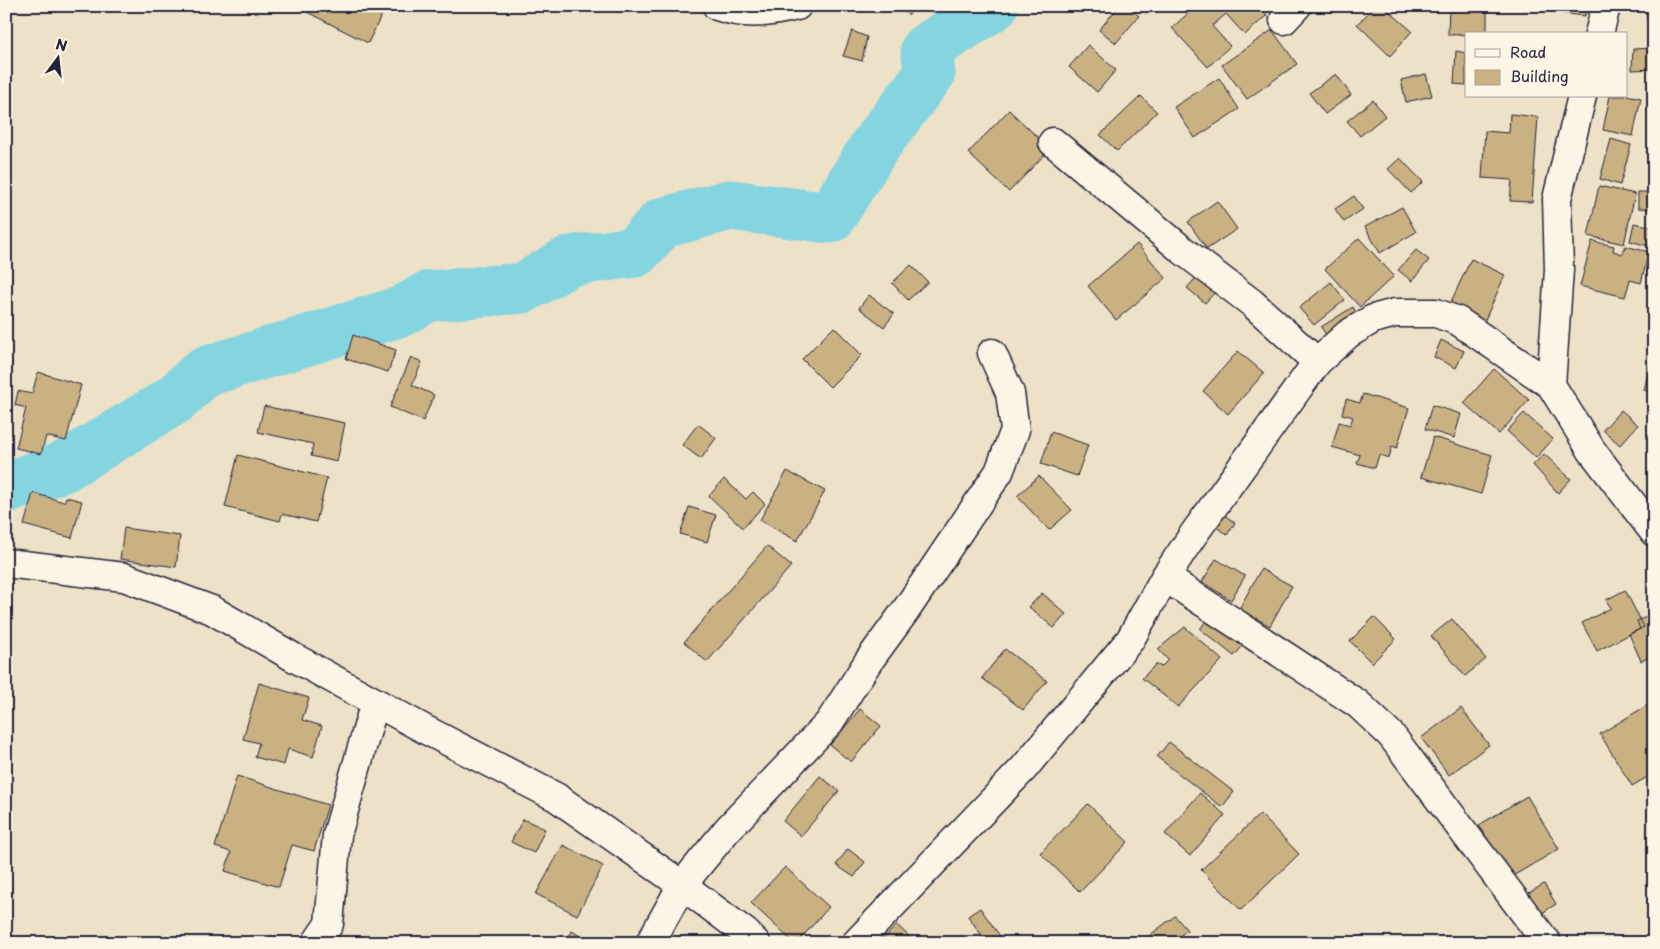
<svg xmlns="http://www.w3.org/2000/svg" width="1660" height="949" viewBox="0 0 1660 949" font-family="'Playpen Sans',sans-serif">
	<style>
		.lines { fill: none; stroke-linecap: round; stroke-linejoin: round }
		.river { stroke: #85d5e1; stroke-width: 51 }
		.building { fill: #cab181; stroke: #22223b }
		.minor-casing { stroke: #22223b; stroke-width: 31 }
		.minor { stroke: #fcf5e5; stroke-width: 28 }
	</style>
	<rect width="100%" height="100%" fill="#ede1c7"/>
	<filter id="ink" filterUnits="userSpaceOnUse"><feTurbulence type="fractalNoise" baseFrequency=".02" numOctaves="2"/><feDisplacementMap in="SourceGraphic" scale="10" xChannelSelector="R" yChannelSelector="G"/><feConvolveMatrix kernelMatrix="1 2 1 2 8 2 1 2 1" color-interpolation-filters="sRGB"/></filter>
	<g filter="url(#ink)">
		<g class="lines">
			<!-- river -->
			<path class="river" d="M6,488L65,466L174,400L204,372L402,311L429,296L523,288L569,261L635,252L662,223L730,205L830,218L875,146L930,73L926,49L993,6"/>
		</g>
		<!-- building -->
		<path class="building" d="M295,6H386L368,43Z
			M895,6H915L909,15Z
			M1119,6H1127L1139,16L1116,43L1099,30Z
			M1196,6H1259L1267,15L1245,35L1226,14L1212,26L1230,46L1208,67L1172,28Z
			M1376,6H1383L1412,31L1390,56L1357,24Z
			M1449,6H1487V34L1448,35Z
			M1499,6H1586L1585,16Z
			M1645,6H1654V41H1650Z
			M1272,30L1297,64L1247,99L1222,65Z
			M852,31L867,37L862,61L843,56Z
			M1088,45L1116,70L1097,92L1069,67Z
			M1654,48V69L1632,70L1633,49Z
			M1456,51L1466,53V85L1454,84Z
			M1336,74L1351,95L1325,114L1309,93Z
			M1426,74L1432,96L1406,102L1401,80Z
			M1219,78L1239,109L1195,138L1174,107Z
			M1626,95L1641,98L1633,136L1603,130L1610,96H1626Z
			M1141,96L1157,112L1117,151L1100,135Z
			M1373,100L1385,116L1360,136L1347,121Z
			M1009,110L1050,149L1009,192L968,153Z
			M1510,114L1538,117L1532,202L1510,201L1512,180L1482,178L1485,131L1509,133Z
			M1611,139L1631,145L1620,185L1600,179Z
			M1400,158L1423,182L1411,193L1388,169Z
			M1599,186L1635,194L1624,244L1588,236Z
			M1638,192H1653V209L1638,208Z
			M1354,196L1363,209L1344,222L1335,209Z
			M1217,201L1237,229L1207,249L1188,222Z
			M1402,207L1416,232L1380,253L1365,227Z
			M1634,223L1654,227L1652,247L1630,241Z
			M1359,238L1394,276L1360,307L1325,269Z
			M1592,241L1614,246L1613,251L1623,254L1625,246L1649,252L1641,283L1630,280L1625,297L1580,286Z
			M1137,244L1166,278L1116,320L1088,286Z
			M1416,250L1429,260L1412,281L1398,270Z
			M1471,259L1505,275L1484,322L1449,306Z
			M911,265L928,282L908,300L892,283Z
			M1201,272L1219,288L1205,303L1187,288Z
			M1331,282L1345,300L1314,325L1299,308Z
			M869,295L894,314L884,327L859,308Z
			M1353,307L1362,323L1331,343L1321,327Z
			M834,327L862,355L830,387L802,359Z
			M353,335L396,350L388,372L346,359Z
			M1441,340L1464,351L1456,368L1434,357Z
			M1238,351L1264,373L1228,414L1203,391Z
			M411,357L422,362L412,385L434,395L423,421L390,407Z
			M1651,360H1654V392L1644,390Z
			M1494,369L1529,400L1499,434L1464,403Z
			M38,372L81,385L66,441L46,436L41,454L16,448L26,408L15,405L18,391L32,394Z
			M1363,394L1409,408L1397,448L1392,446L1389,458L1379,455L1375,468L1357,463L1360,455L1332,447L1339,422L1350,425L1353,417L1342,414L1346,399L1360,403Z
			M1432,405L1461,414L1454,438L1425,429Z
			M264,406L345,423L337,462L311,456L313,444L258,432Z
			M1621,410L1638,425L1620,445L1603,430Z
			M1524,413L1553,439L1536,458L1507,431Z
			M698,424L716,438L701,459L682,445Z
			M1051,432L1088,445L1077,476L1041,464Z
			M1433,437L1492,455L1481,494L1421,477Z
			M1544,454L1571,479L1558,493L1533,465Z
			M238,455L327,478L316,522L282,514L280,521L225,507Z
			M787,471L825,491L797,541L760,520Z
			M1039,476L1072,510L1049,530L1017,496Z
			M724,479L746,499L753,492L765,504L743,528L709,496Z
			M33,493L64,502L66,497L82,501L72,538L24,525Z
			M689,507L716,515L707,542L680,534Z
			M1223,514L1235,523L1227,535L1215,526Z
			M124,528L180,536L176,567L120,559Z
			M767,546L791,566L707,662L684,642Z
			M1216,559L1245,576L1231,600L1202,582Z
			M1261,569L1292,586L1270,626L1239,609Z
			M1625,590L1644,627L1597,651L1582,623L1611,608L1606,600Z
			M1042,593L1066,614L1054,628L1029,607Z
			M1212,613L1247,641L1234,656L1200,629Z
			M1654,614V655L1641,661L1629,634L1640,629L1637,621Z
			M1374,617L1396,639L1372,663L1350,641Z
			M1452,619L1486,659L1465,676L1431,636Z
			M1185,627L1222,660L1178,707L1142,678L1156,664L1161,667L1168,660L1158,649Z
			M1005,649L1047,681L1023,710L982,678Z
			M259,683L309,698L302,720L322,726L313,757L288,749L284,765L255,757L259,743L243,739Z
			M1654,701V773L1632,786L1600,734Z
			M1461,708L1489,745L1449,775L1421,738Z
			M860,709L881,726L851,762L830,745Z
			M1169,742L1234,792L1222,807L1157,757Z
			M237,776L328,805L314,851L292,845L279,887L225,871L231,852L215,847Z
			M820,776L839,791L801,836L783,821Z
			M1200,793L1225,815L1190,856L1165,834Z
			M1527,796L1559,849L1511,877L1479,825Z
			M1088,804L1128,842L1080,892L1040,853Z
			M1260,814L1299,854L1241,910L1201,870Z
			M523,819L545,829L534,853L511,842Z
			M563,845L603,866L577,915L536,894Z
			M848,849L865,862L854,877L836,865Z
			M785,867L829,907L797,943H794L751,903Z
			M1544,884L1556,904L1539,915L1527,894Z
			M980,908L1005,943H987L968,916Z
			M1175,916L1187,930L1171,943H1156L1150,935Z
			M897,925L916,943H879Z
			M572,931L591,943H565Z"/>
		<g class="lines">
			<defs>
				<path id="minor" d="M717,6C746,16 769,13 797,6
					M1284,20L1297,6
					M1599,34L1606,6
					M1582,96L1557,199L1559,270L1551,385L1592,451L1654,532
					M1053,142L1181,249L1252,303L1317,362
					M6,563L124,577L212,610L293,657L426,730L556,797L682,885L746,933L756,943
					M1165,577L1193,535L1317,362L1348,334L1373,319L1395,313H1436L1458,321L1551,385
					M316,943L329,924L337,835L375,702
					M650,943L682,885L727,830L829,723L868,662L906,610L999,472L1015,430L1010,393L992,353
					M856,943L1024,768L1130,640L1165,577L1358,704L1391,735L1547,943"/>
			</defs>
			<!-- minor casing -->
			<use href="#minor" class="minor-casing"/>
			<!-- minor -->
			<use href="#minor" class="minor"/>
		</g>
	</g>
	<!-- margin -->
	<rect width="1660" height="949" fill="none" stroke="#fcf5e5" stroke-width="25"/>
	<rect x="12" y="12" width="1635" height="924" fill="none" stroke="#22223b" stroke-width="2" filter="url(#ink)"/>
	<!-- legend -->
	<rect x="1465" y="32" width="162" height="65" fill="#fcf5e5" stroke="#a5a1a1"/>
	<rect x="1475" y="49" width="25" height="8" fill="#fcf5e5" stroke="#a5a1a1"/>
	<text x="1510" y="58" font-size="15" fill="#22223b">Road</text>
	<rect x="1475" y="70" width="25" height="15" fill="#cab181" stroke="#a5a1a1"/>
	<text x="1510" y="82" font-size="15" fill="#22223b">Building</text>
	<!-- north arrow -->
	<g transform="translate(58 58) rotate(15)" stroke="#fcf5e5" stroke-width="4" paint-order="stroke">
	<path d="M0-4L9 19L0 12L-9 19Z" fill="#22223b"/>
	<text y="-8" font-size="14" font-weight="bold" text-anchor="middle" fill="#22223b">N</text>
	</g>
</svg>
